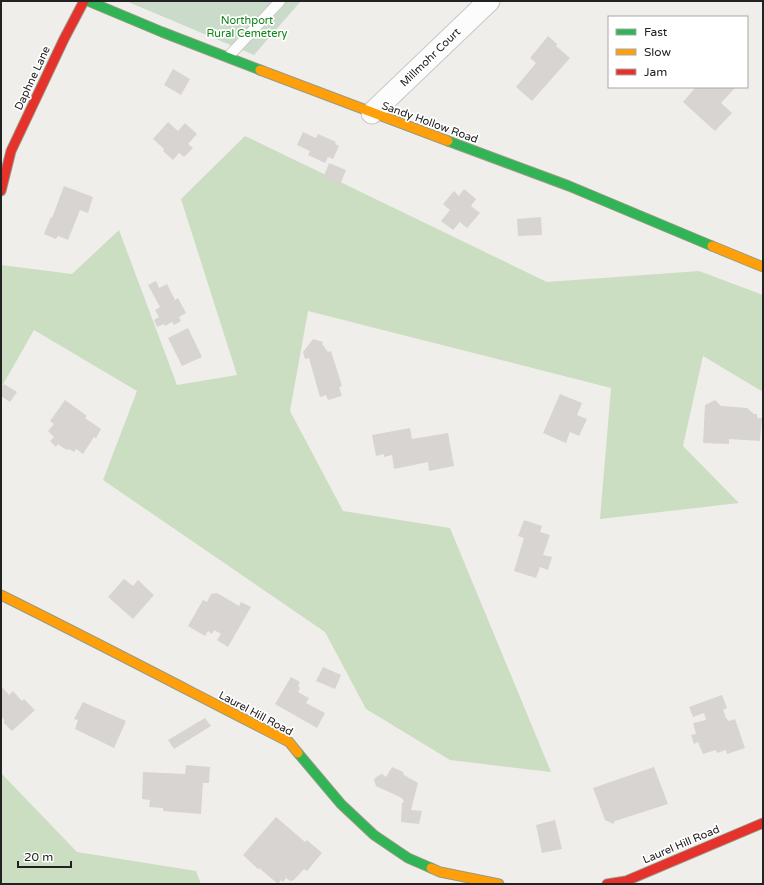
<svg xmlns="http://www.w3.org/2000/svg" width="764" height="885" viewBox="0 0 764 885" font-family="'Varela Round',sans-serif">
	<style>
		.forest { fill: #cbdec1 }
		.cemetery { fill: #cadbca }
		.building { fill: #d7d4d2 }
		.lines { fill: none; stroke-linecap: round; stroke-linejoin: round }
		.lane-casing { stroke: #c9c8c7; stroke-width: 12 }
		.street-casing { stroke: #c9c8c7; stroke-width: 23 }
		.fast-casing { stroke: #999a82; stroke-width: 11 }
		.slow-casing { stroke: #999a82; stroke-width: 11 }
		.jam-casing { stroke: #999a82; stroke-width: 11 }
		.lane { stroke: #fdfcfc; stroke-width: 10 }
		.street { stroke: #fdfcfc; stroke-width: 21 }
		.fast { stroke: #30b455; stroke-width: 9 }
		.slow { stroke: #ff9f0a; stroke-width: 9 }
		.jam { stroke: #e5322d; stroke-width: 9 }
		.labels { text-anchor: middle; stroke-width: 3.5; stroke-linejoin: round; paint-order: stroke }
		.park-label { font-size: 11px; fill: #0c8416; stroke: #fff }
		.street-label { font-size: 11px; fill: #222; stroke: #fff }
	</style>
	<rect width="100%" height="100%" fill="#f0eeeb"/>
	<!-- forest -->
	<path class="forest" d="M245,136L547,282L699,271L763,295V392L703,356L683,446L739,503L600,519L611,388L308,311L290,411L343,511L450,528L551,772L450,760L366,709L325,632L103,480L137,391L34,330L1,388V265L72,274L119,230L177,385L237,375L181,199Z
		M1,773L77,852L196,871L201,884H1Z"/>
	<!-- cemetery -->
	<path class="cemetery" d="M126,1H301L254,55Z"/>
	<!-- building -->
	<path class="building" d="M548,36L557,44L556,46L570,58L532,101L516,87L536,63L530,58Z
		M173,69L190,79L181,95L164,85Z
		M696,87L735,88L721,103L732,113L715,131L683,102Z
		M168,122L178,131L185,123L197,134L188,144L193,148L184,157L179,153L173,160L163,151L164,149L153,139Z
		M303,132L316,138L318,134L336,142L335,144L339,146L333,159L328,157L325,163L308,155L310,151L297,145Z
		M329,163L346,170L340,185L323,178Z
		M64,186L93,197L88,213L80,210L68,240L58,236L56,239L44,234L51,217L52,218Z
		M464,189L476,199L471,206L480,213L467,228L460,222L453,230L441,221L450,210L443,204L454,191L459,196Z
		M541,217L542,235L518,236L517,219Z
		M156,281L159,288L167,284L175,300L178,298L186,313L179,317L181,321L174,325L172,322L165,326L164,324L157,327L154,320L159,317L155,310L160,307L148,285Z
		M188,328L202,357L182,366L168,338Z
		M313,339L323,342L322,344L328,352L331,351L342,386L339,387L342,396L328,400L326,395L320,397L309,358L305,359L303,352Z
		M4,384L17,392L10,402L1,396V388Z
		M560,394L582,403L577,415L587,419L579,436L570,432L566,443L543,433Z
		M65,400L87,416L85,418L101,429L96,438L94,437L83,454L76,449L74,452L69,449L67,450L62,447L58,444L56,447L50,441L54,437L48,431L54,424L50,421Z
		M715,400L721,406L747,408L754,414H757V418H762L760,441L729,439V444L703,443L705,405Z
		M410,428L412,439L448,433L454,466L429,471L428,462L394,469L392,455L384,457V454L376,456L372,435Z
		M524,520L542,526L540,532L550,535L543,555L552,557L548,570L540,567L536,578L514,571L524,538L518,536Z
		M124,579L133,586L138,580L154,595L133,619L108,597Z
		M217,593L239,606L241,602L251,607L228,647L217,640L221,634L214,630L212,634L208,631L205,636L188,626L203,600L207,602L211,594Z
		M323,667L341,675L335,689L316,681Z
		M291,677L300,682L298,686L300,688L298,692L309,698L306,703L325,713L317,728L275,704Z
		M1,686L9,695L13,691L22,701L24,699L35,710L12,731L3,722L5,721L1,716Z
		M722,695L727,708L723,710L726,718L729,721L735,719L745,748L727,754L726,750L717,753L716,750L703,754L698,742L694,744L691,735L696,734L693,723L706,720L704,713L693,717L689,707Z
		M83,702L126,721L114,748L75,729L78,720L74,719Z
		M205,718L211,726L174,749L168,740Z
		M186,765L210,767L209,783H203L201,814L163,811V808L149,807L150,800L142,799L143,772L185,774Z
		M392,767L403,772L404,775L418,783L411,810L422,811L419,824L401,822L402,803L404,802L402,798L376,786L375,783L374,779L378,776L382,774L386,777Z
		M654,767L668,804L615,821L613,824L605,820L593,788Z
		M276,817L305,842L307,840L322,853L307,871L304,869L294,880L290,881L286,878L283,882L281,880L278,884L259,868L258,869L243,855Z
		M555,820L562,849L542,853L536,825Z"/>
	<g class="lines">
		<defs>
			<path id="lane" d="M228,57L280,1"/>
			<path id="street" d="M372,113L489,1"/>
			<path id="fast" d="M88,1L162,32L260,70
				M448,141L569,186L712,246
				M298,753L341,804L374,835L408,858L431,868"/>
			<path id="slow" d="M260,70L448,141
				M712,246L763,267
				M1,595C98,643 193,693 289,742L298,753
				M431,868L440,872L499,884"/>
			<path id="jam" d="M1,191L11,151L64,39L84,1
				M607,884L626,881L763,823"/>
		</defs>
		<!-- lane casing -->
		<use href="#lane" class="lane-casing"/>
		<!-- street casing -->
		<use href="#street" class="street-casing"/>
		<!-- fast casing -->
		<use href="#fast" class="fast-casing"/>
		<!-- slow casing -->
		<use href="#slow" class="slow-casing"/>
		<!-- jam casing -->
		<use href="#jam" class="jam-casing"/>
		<!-- lane -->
		<use href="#lane" class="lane"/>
		<!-- street -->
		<use href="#street" class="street"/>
		<!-- fast -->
		<use href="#fast" class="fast"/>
		<!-- slow -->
		<use href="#slow" class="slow"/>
		<!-- jam -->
		<use href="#jam" class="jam"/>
	</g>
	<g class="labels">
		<!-- park labels -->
		<g class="park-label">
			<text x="247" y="24">Northport<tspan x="247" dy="13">Rural Cemetery</tspan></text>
		</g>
		<!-- street labels -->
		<g class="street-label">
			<text transform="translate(430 57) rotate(-44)" y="4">Millmohr Court</text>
			<text transform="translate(32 78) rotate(-65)" y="4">Daphne Lane</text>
			<text transform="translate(430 122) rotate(20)" y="4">Sandy Hollow Road</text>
			<text transform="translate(256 713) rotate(28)" y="4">Laurel Hill Road</text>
			<text transform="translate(681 844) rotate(-23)" y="4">Laurel Hill Road</text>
		</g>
	</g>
	<!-- border -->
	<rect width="764" height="885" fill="none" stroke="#222222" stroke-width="4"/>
	<!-- legend -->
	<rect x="608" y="16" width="140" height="72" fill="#ffffff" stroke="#a7a7a7"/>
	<rect x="616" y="29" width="20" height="6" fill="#30b455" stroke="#a7a7a7"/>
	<text x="644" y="36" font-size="12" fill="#222222">Fast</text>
	<rect x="616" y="49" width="20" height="6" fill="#ff9f0a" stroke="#a7a7a7"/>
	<text x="644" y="56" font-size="12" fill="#222222">Slow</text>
	<rect x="616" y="69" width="20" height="6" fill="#e5322d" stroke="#a7a7a7"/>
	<text x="644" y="76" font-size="12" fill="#222222">Jam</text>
	<!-- scale -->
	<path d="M18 861v6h53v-6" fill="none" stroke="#222222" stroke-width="2"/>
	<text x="24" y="861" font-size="12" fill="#222222" stroke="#ffffff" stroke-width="3" paint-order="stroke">20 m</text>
</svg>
